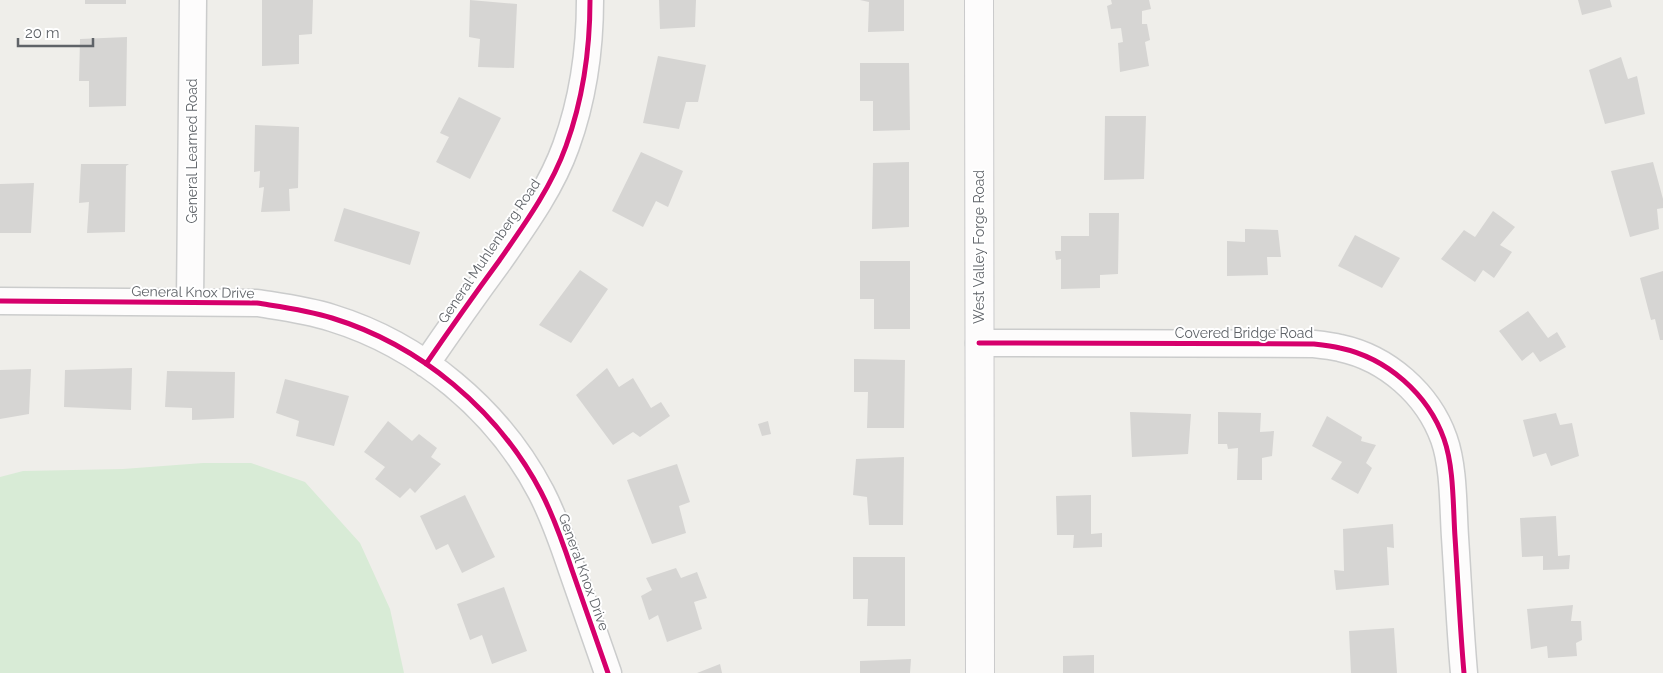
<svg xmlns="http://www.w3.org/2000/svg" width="1663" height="673" viewBox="0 0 1663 673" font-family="Raleway,sans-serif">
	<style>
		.green { fill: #d8ebd6 }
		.building { fill: #d6d5d3 }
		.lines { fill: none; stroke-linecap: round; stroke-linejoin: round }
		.street-casing { stroke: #cbcccc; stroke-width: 29 }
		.secondary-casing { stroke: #cacacb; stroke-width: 30 }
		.street { stroke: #fdfcfc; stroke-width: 26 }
		.secondary { stroke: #fdfcfc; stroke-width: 28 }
		.cycleway-casing { stroke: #fff; stroke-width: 8 }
		.cycleway { stroke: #d6006c; stroke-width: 5 }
		.labels { text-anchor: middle; stroke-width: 4; stroke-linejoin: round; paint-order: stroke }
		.street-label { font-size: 14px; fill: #5f6368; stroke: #fff }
	</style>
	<rect width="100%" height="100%" fill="#efeeea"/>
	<!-- green -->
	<path class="green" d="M203,463H251L305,482L360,543L390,609L404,673H0V477L23,471L123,469Z"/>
	<!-- building -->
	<path class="building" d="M85,0H126V4H85Z
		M262,0H313L312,34L299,35V64L262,66Z
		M470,0L517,4L514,68L478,67L480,39L469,37Z
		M659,0H696L695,27L660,29Z
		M860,0H904V31L868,32L869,2Z
		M1111,0H1149L1151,9L1142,11V24H1147L1150,40L1145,42L1149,66L1120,72L1118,43L1123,42L1121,28L1111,29L1107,6L1112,4Z
		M1578,0H1610L1612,7L1582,15Z
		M127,37L126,106L89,107V81H79L80,39Z
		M658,56L706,65L698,102H686L679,129L643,123Z
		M1621,57L1628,79L1637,76L1645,114L1605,124L1589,70Z
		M860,63H909L910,130L873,131V101H860Z
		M459,97L501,118L470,179L436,162L449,137L440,133Z
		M1105,116H1146L1144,179L1104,180Z
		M255,125L299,127L298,188L289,189L290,211L261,212L264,187L259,188L260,171L254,172Z
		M641,152L683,171L668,207L656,201L643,227L612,211Z
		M909,162V227L872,229L873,163Z
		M1653,162L1663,199V208L1657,209L1659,229L1630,237L1611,171Z
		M81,164H129L126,166L125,232L87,233L89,202L79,203Z
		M34,183L31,233H0V184Z
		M344,208L420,232L410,265L334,241Z
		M1493,211L1515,227L1500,245L1512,252L1494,278L1483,270L1475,282L1441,259L1464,230L1475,237Z
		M1089,213H1119L1118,274L1100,275V288L1061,289V259L1056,260L1055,251H1061V236H1089Z
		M1245,229L1278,230L1281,257H1267L1268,275L1227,276V241L1245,242Z
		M1355,235L1400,258L1382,288L1338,266Z
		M860,261H910V329H874V299H860Z
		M580,270L608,289L571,343L539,325Z
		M1663,271V340H1660L1655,319L1651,320L1640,278Z
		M1528,311L1548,338L1557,332L1566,347L1540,362L1533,352L1522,361L1499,331Z
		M854,359L905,360L904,428H867L868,392H854Z
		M132,368L131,410L64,407L65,370Z
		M607,368L619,387L633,378L651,408L661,402L670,416L640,437L633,432L613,445L576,395Z
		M31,369L29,414L0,419V370Z
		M167,371L235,372L234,418L192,420V408L165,407Z
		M285,379L349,396L334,446L296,436L299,421L276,413Z
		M1130,412L1191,414L1188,454L1132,457Z
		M1218,412L1261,413L1260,432L1274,431L1272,456L1262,458V480H1237L1238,448L1228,449L1227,444H1218Z
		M1556,413L1560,425L1572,423L1579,456L1551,466L1546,453L1533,457L1523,420Z
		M1327,416L1362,437L1361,441L1376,445L1366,463L1372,468L1358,494L1331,479L1342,462L1312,446Z
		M388,421L412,441L419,434L437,448L431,457L441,464L415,493L410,488L400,498L375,479L385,467L364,452Z
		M768,421L771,434L762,436L758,424Z
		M904,457L903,525H869L867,497L853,495L856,459Z
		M677,464L690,502L679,506L686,533L652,544L627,480Z
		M465,495L495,557L462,573L448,544L436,550L420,516Z
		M1091,495V534L1102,533V547L1073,548L1074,535H1057L1056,496Z
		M1556,516L1558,556L1570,555L1569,569L1543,570V556L1522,557L1520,518Z
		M1393,524L1394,548L1387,547L1389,585L1336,590L1334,570L1344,571L1343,529Z
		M853,557H905V626H867L868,599H853Z
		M676,568L681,578L697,572L707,598L694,602L702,629L667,642L658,615L649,620L641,596L652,590L646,578Z
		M504,587L527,651L492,664L482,635L470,640L457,604Z
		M1573,605L1571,621H1581L1582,640L1576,643L1577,656L1548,658L1547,646L1531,649L1527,609Z
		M1394,628L1397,673H1351L1349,631Z
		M1094,655V673H1063V656Z
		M911,659L910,673H860V661Z
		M720,664L722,673H697Z"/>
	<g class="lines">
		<defs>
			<path id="street" d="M0,301L257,303C282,307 307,310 332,318C420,345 498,410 541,492C554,517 563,543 572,570C584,604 596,639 608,673
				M190,302L193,0
				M979,343L1314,344C1323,345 1332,346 1340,348C1387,358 1428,394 1444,439C1454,467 1453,507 1455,537C1458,582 1460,628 1464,673
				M426,364C450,329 474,295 499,261C524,225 551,188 566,146C583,99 590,50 590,0"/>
			<path id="secondary" d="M979,0L980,673"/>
		</defs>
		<!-- street casing -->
		<use href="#street" class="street-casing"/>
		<!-- secondary casing -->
		<use href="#secondary" class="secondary-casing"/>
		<!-- street -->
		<use href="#street" class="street"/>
		<!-- secondary -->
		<use href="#secondary" class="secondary"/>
		<defs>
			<path id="cycleway" d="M0,301L257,303C282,307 307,310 332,318C420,345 498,410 541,492C554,517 563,543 572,570C584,604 596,639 608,673
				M979,343L1314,344C1323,345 1332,346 1340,348C1387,358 1428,394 1444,439C1454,467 1453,507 1455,537C1458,582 1460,628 1464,673
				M426,364C450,329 474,295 499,261C524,225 551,188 566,146C583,99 590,50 590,0"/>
		</defs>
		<!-- cycleway casing -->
		<use href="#cycleway" class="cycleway-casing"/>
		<!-- cycleway -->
		<use href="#cycleway" class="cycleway"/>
	</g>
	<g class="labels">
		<!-- street labels -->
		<g class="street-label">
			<text transform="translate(192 151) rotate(-90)" y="5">General Learned Road</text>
			<text transform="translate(979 247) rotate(-90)" y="5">West Valley Forge Road</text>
			<text transform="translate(489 251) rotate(-56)" y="5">General Muhlenberg Road</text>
			<text transform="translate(193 292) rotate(1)" y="5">General Knox Drive</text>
			<text x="1244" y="338">Covered Bridge Road</text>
			<text transform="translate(584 572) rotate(70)" y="5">General Knox Drive</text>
		</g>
	</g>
	<!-- scale -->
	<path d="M18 38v8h75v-8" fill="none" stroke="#5f6368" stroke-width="2.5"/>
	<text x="25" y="38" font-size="15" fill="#5f6368" stroke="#ffffff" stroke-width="4" paint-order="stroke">20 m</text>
</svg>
